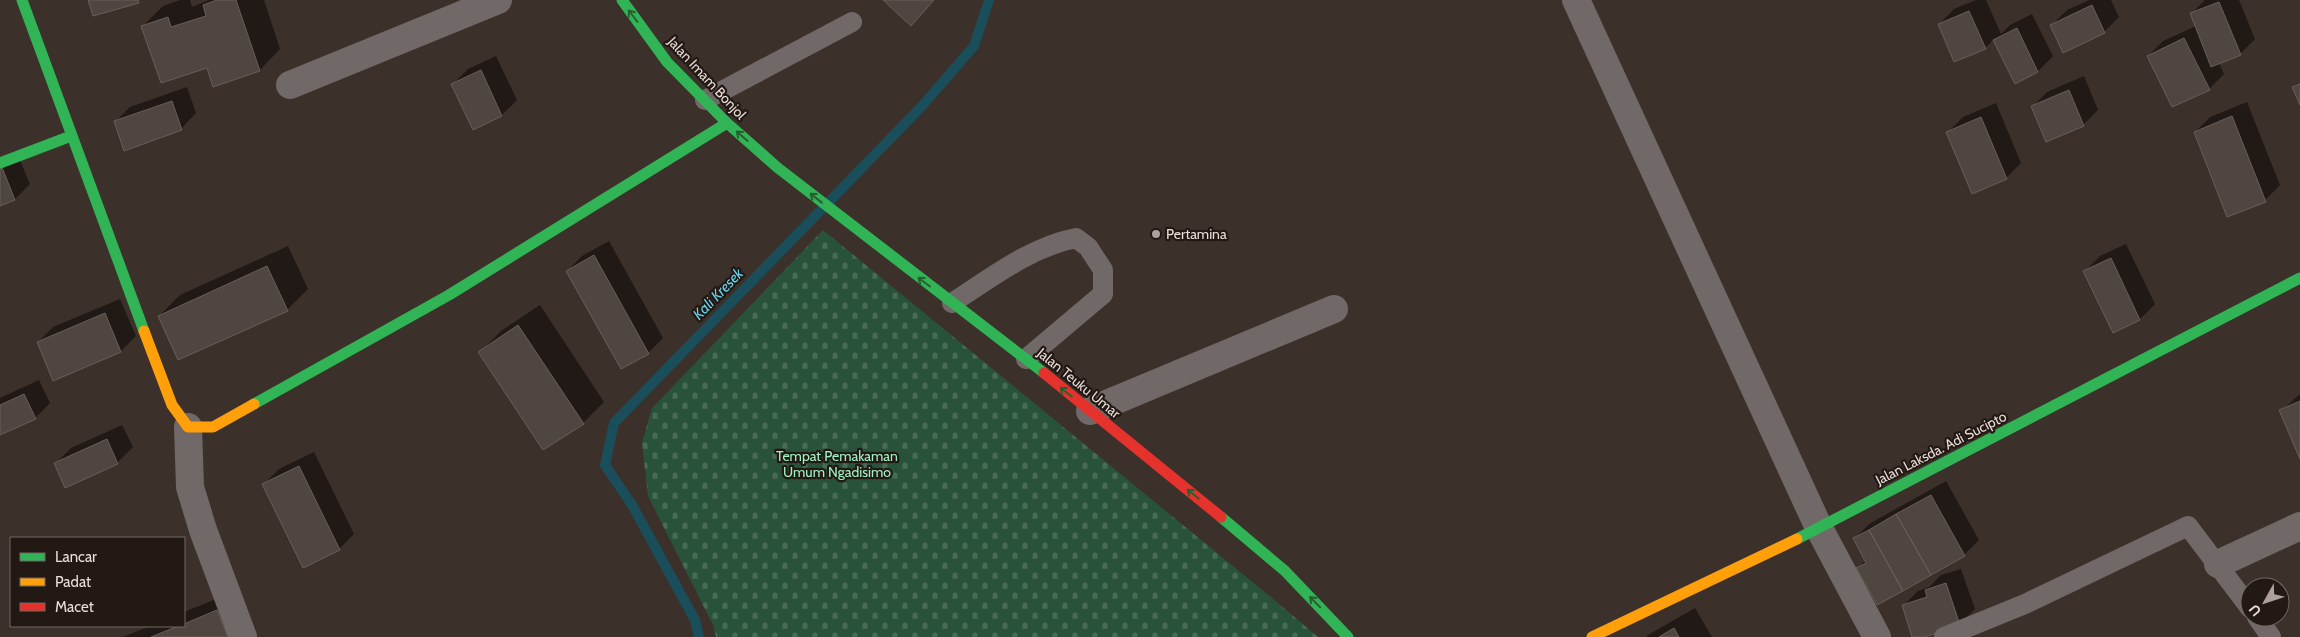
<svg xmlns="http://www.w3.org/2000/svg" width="2300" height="637" viewBox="0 0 2300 637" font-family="Cabin,sans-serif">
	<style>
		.cemetery { fill: url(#cemetery-stones) }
		.shadow { fill: #0007 }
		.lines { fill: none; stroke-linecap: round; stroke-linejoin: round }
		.stream { stroke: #194e5a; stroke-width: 10 }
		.building { fill: #504641; stroke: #695e59 }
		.lane { stroke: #706968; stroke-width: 20 }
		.street { stroke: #706968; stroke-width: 28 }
		.fast { stroke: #30b455; stroke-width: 11 }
		.slow { stroke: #ff9f0a; stroke-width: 11 }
		.jam { stroke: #e5322d; stroke-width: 11 }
		.oneway { stroke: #285f31 }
		.poi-dot { fill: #ada09a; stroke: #221914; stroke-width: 2 }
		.labels { text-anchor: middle; stroke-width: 4.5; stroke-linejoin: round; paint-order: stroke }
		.street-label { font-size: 14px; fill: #eadcd6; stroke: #221914 }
		.poi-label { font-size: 14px; fill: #eadcd6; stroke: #221914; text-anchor: start }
		.park-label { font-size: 14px; fill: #9df3c1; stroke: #221914 }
		.water-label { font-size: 15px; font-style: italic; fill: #66d7f2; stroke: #221914 }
	</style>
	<defs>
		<pattern id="cemetery-stones" width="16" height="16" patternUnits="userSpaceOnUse" patternTransform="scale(1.25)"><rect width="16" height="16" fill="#28533a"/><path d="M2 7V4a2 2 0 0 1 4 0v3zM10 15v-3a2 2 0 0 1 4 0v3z" fill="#476b56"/></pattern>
	</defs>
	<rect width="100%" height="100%" fill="#3c302a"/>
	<!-- cemetery -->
	<path class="cemetery" d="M823,230L1278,603L1318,637H716L713,625L648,496L642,443L652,408Z"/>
	<!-- shadow -->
	<path class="shadow" d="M180,0H190L192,7L209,0H264L280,49L260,70L208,66L142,27L163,6Z
		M1976,0H1986L2001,34L2010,25L2032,14L2053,56L2038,71L2015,82L1994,39L1985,48L1939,24L1954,9Z
		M2089,0H2111L2119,17L2104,32L2052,25L2067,10Z
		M2205,0H2239L2255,39L2240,54L2219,63L2224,74L2209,89L2148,56L2163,41L2196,26L2191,14Z
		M496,56L517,100L502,115L473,128L453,84L468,69Z
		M2084,76L2098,110L2083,125L2032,107L2047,92Z
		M187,87L196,113L181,129L115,122L130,107Z
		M2247,102L2280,185L2265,200L2195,132L2210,117Z
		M1996,103L2021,163L2006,178L1948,132L1963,117Z
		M16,151L30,184L15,199L0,205V158Z
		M609,241L663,338L648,353L622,368L567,271L582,256Z
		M2126,244L2155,304L2140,319L2114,331L2085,271L2100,256Z
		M288,246L308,289L287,310L159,316L180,295Z
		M120,299L136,336L121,351L54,379L38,342L53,327Z
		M540,305L604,402L583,423L480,352L501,331Z
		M39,380L50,403L35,418L0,434V398Z
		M2300,394V456L2281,411Z
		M122,425L133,447L118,462L66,486L56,463L71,448Z
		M314,452L354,534L339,549L264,484L279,469Z
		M1946,481L1979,540L1964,555L1857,568L1866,560L1854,539L1869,524Z
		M1961,569L1975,609L1960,624L1921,637H1913L1903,606L1918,591L1929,587L1941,575Z
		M238,590L255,637H123L150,626H184V612Z
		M1695,608L1712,637H1646L1648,635Z"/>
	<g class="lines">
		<!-- stream -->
		<path class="stream" d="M699,637L695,620L632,505L605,465L614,423L922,106L974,46L989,0"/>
	</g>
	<!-- building -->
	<path class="building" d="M88,0H138L139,3L93,16Z
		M217,0H236L260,71L213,87L207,68L161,83L141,26L168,17L171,27L206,16L203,5Z
		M883,0H934L911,26Z
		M2219,2L2241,55L2211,67L2190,13Z
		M2092,5L2105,33L2063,53L2050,25Z
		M1969,11L1986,49L1954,62L1938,24Z
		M2017,28L2038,72L2015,84L1993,40Z
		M2184,38L2210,90L2172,107L2147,56Z
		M481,70L502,116L473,130L451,84Z
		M2300,84V105L2292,87Z
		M2069,90L2084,126L2046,142L2031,106Z
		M172,101L182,130L124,151L114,121Z
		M2232,116L2266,202L2227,217L2194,132Z
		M1981,117L2007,179L1972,194L1946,132Z
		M1,165L15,200L0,206V166Z
		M594,255L649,354L621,369L566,271Z
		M2111,258L2140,320L2113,333L2083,271Z
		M267,266L288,311L178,360L158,316Z
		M105,313L121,352L53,381L37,342Z
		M518,325L584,424L543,450L478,352Z
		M24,394L36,419L0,435V405Z
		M2300,401V459L2279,410Z
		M107,439L118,464L65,488L54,463Z
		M299,466L340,550L303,568L262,484Z
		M1931,495L1965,556L1931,575L1896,514Z
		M1896,514L1931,575L1903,591L1869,530Z
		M1869,530L1903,591L1877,605L1856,568L1866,563L1853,538Z
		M1946,583L1960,625L1925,637H1912L1902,605L1927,597L1925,590Z
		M217,610L228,637H151L178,626H184V624Z
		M1674,628L1679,637H1659Z"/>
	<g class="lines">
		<!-- lane -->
		<path class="lane" d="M705,100L852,22
			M952,303C991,278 1030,247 1076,238L1088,247L1103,270V294L1026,359
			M2257,617L2271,637
			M1944,637L2025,604L2188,526L2250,608"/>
		<!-- street -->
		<path class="street" d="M1576,0L1819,528L1877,637
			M290,85L498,0
			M1090,411L1334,309
			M188,427L190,487L203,530L243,637
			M2218,564L2300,526"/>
		<!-- fast -->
		<path class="fast" d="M22,0L144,331
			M622,0L667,62L727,123L778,168L1044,373
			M0,163L71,136
			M254,404L449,295L727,123
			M1221,517L1285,571L1348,637
			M1797,539L2300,278"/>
		<!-- slow -->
		<path class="slow" d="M144,331L172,405L188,427H213L254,404
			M1592,637L1797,539"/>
		<!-- jam -->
		<path class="jam" d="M1044,373L1221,517"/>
	</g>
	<!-- one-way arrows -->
	<defs><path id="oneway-shaft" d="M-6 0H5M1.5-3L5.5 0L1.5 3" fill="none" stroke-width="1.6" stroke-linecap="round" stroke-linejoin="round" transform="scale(1.25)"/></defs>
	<g class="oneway">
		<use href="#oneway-shaft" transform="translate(633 16) rotate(-127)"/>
		<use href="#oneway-shaft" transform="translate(742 136) rotate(-139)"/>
		<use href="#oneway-shaft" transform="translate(816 198) rotate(-142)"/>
		<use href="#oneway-shaft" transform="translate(924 282) rotate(-143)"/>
		<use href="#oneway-shaft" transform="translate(1066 392) rotate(-141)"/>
		<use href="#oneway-shaft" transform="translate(1193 494) rotate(-141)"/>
		<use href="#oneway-shaft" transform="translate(1315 602) rotate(-134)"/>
	</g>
	<!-- markers -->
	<circle class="poi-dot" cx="1156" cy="234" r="5"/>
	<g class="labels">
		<!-- street labels -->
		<g class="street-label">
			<text transform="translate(707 78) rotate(47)" y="5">Jalan Imam Bonjol</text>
			<text transform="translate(1079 383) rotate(39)" y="5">Jalan Teuku Umar</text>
			<text transform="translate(1941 448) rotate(-27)" y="5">Jalan Laksda. Adi Sucipto</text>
		</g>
		<!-- poi labels -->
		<g class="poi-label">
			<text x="1166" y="239">Pertamina</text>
		</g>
		<!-- park labels -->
		<g class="park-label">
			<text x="837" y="461">Tempat Pemakaman<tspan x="837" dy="16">Umum Ngadisimo</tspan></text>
		</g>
		<!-- water labels -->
		<g class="water-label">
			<text transform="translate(718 294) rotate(-46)" y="5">Kali Kresek</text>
		</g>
	</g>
	<!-- legend -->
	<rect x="10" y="537" width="175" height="90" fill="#221914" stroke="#726762"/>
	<rect x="20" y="553" width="25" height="8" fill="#30b455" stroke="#726762"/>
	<text x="55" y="562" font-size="15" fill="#eadcd6">Lancar</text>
	<rect x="20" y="578" width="25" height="8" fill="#ff9f0a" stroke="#726762"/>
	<text x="55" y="587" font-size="15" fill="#eadcd6">Padat</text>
	<rect x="20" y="603" width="25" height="8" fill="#e5322d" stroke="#726762"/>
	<text x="55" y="612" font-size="15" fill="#eadcd6">Macet</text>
	<!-- north arrow -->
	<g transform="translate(2265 602) rotate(230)"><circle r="24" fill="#221914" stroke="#726762"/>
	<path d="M0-4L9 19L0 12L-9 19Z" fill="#ada09a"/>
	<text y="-8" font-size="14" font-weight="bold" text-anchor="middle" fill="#eadcd6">U</text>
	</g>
</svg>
